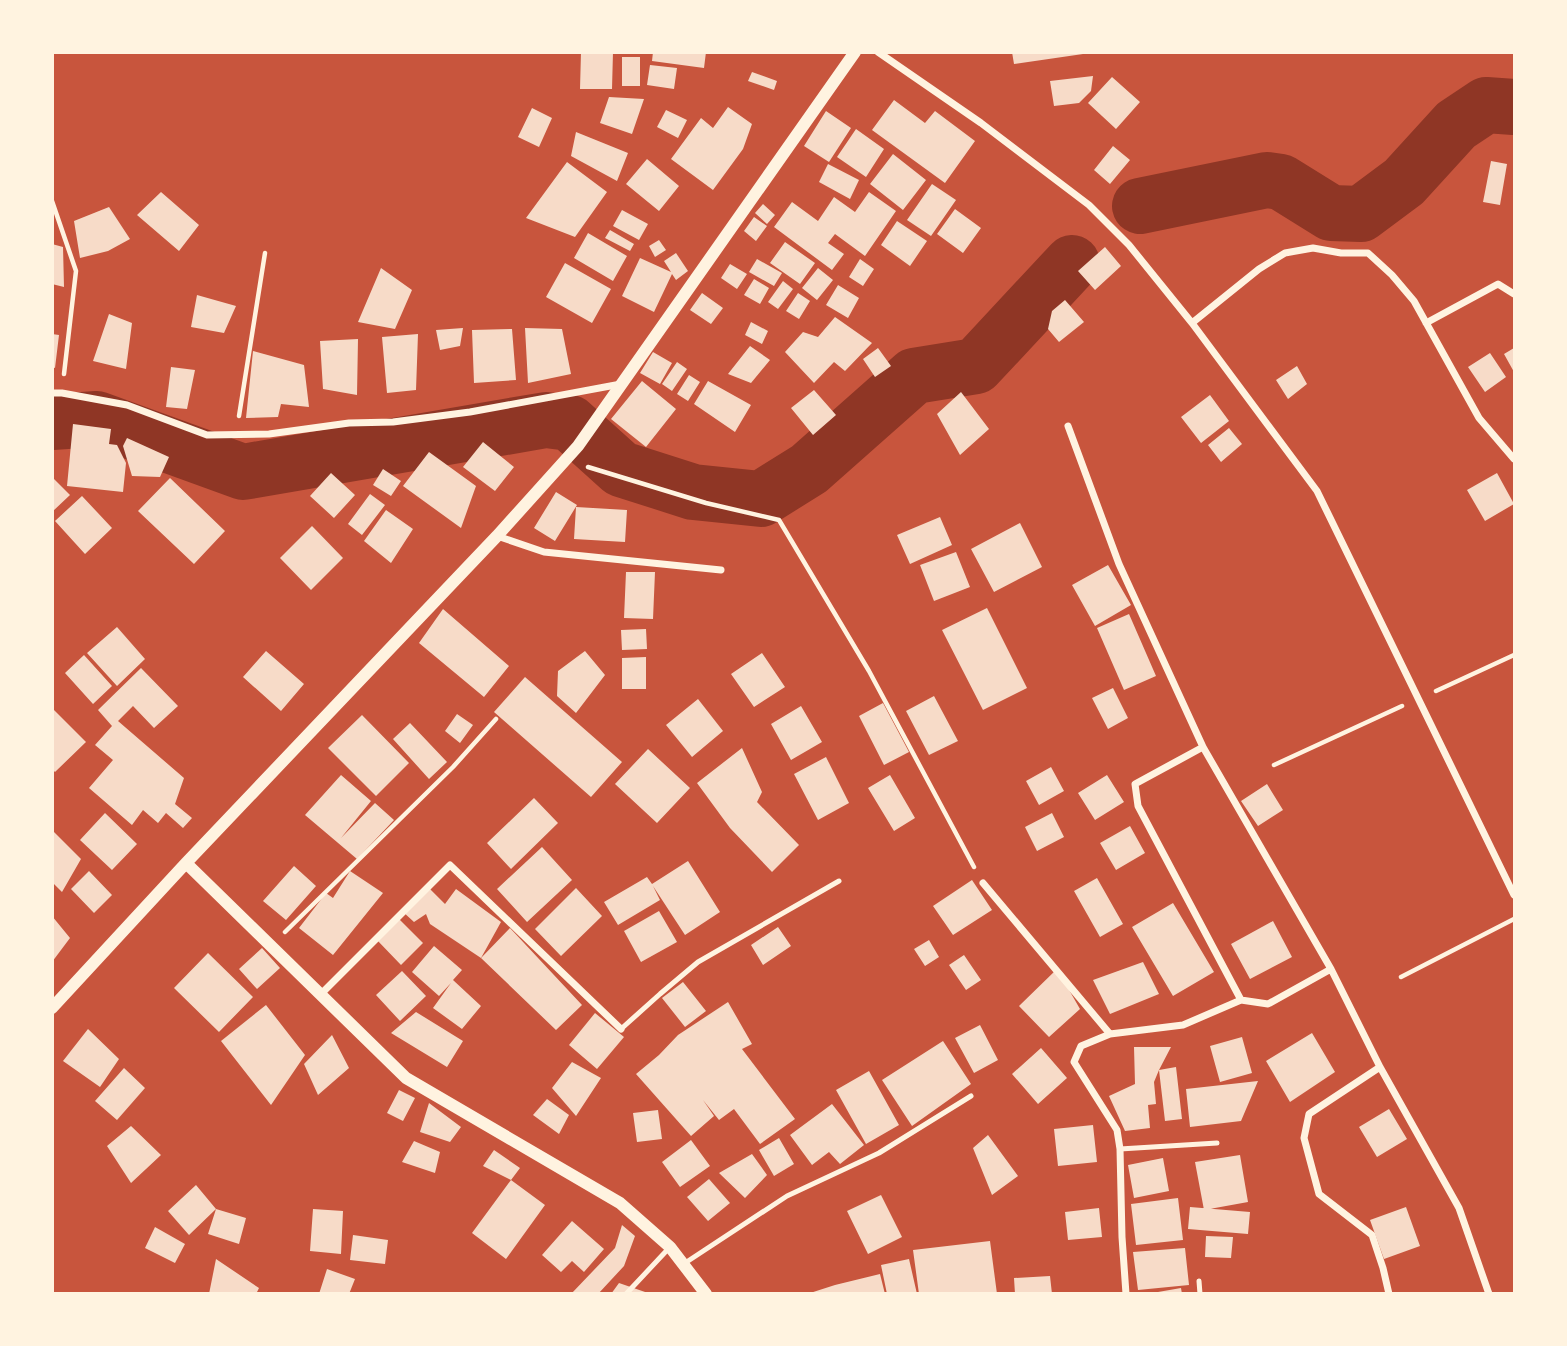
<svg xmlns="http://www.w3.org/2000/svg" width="1567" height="1346" viewBox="0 0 1567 1346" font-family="Helvetica,sans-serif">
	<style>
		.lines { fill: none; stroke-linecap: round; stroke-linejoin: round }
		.river { stroke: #8f3625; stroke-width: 56 }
		.building { fill: #f7dbc8 }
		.path { stroke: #fff3e0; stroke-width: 4.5 }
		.service { stroke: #fff3e0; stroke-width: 5 }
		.minor { stroke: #fff3e0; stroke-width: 7 }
		.tertiary { stroke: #fff3e0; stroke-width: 12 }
	</style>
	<rect width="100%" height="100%" fill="#c8553d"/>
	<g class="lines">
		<!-- river -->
		<path class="river" d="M1140,206L1267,180L1281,182L1331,213L1361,214L1404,182L1456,125L1486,105L1514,107
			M52,422L97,419L243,472L546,420L570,423L621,469L693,492L761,499L809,469L914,376L976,366L1072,263"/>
	</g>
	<!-- building -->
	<path class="building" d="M581,52H613L612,89H580Z
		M653,52H706L704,68L652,61Z
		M1012,52H1083V54L1014,64Z
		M622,57H640V86H622Z
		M650,65L677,68L674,89L647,85Z
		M752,72L777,81L774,90L748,81Z
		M1093,76L1091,91L1079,103L1054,106L1050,81Z
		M1112,77L1140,102L1116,129L1088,103Z
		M609,97L644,99L632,134L600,123Z
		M894,100L925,123L935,111L975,141L945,183L872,130Z
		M728,107L752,124L743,149L713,190L671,159L701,118L713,128Z
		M532,108L552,118L539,147L518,137Z
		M666,110L687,120L678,138L657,127Z
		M826,111L851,128L829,162L804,146Z
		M856,129L884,149L866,177L837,157Z
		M576,132L628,153L617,181L571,156Z
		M1113,146L1130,160L1110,184L1094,170Z
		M893,154L926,180L903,210L870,184Z
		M647,159L679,186L659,211L626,184Z
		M1491,161L1507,164L1500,205L1483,202Z
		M567,162L607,192L575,237L526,218Z
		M828,164L859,180L850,199L819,182Z
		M932,184L956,200L931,236L907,220Z
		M161,192L199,225L179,251L137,215Z
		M869,192L896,211L865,256L835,234L828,243L844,254L832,270L774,227L792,202L818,221L834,197L855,212Z
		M763,204L775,215L767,224L755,213Z
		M109,207L130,239L108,251L80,258L74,221Z
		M955,209L981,228L963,253L937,234Z
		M622,210L648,224L639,240L613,226Z
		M754,217L767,226L756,241L744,231Z
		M897,221L927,241L910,266L881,245Z
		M610,230L634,244L630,251L605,238Z
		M588,233L627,256L613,281L574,258Z
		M659,240L666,250L655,257L649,246Z
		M785,242L815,263L800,284L770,263Z
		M52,244L63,247L64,287L52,284Z
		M1105,247L1121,266L1095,290L1078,271Z
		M676,253L688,271L676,280L672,274L654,312L622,296L640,258L671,272L664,261Z
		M757,259L782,273L774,286L749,272Z
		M860,259L874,269L863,286L849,277Z
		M565,263L611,289L592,323L546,297Z
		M730,264L747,274L737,289L721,278Z
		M381,268L412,290L395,329L358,322Z
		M818,268L833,280L817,300L802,288Z
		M754,279L769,288L760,304L744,295Z
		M783,281L793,289L778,309L768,302Z
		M838,285L859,298L848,318L826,305Z
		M702,293L723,308L711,324L690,310Z
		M798,293L810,301L799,319L786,311Z
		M197,295L236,306L224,333L191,327Z
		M1065,300L1084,322L1059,342L1048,329L1052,311Z
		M109,314L132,323L126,369L93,361Z
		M835,317L872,343L845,371L834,362L814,383L785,352L803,332L818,337Z
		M751,322L768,331L762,344L745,335Z
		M463,328L460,346L440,350L436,330Z
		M525,328L562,329L571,374L528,383Z
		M512,329L516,380L474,383L472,330Z
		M52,334L59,335L55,368L52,367Z
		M418,334L416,390L387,393L382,337Z
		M358,339L357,395L323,389L320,341Z
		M750,346L770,360L751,383L728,374Z
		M878,348L891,366L875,377L863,359Z
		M1514,348V372L1504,354Z
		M253,351L304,365L309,407L281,404L278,417L246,418Z
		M653,352L672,363L660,384L640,373Z
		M1490,353L1506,377L1485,392L1468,367Z
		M677,362L687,369L672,391L662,384Z
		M1297,366L1307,384L1288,399L1276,380Z
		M171,367L195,370L187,409L166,407Z
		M689,375L700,382L688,401L677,394Z
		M642,381L676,409L646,447L611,419Z
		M708,381L751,405L735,432L694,404Z
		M814,390L836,415L813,435L791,408Z
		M961,392L989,429L960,455L937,414Z
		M1210,395L1229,421L1201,443L1181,417Z
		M73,424L111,429L109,444L117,445L126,463L123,492L67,486Z
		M1229,428L1242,444L1221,462L1208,445Z
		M127,438L169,457L160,477L132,476L123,446Z
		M483,442L514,467L495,491L463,467Z
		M429,452L476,486L461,528L403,486Z
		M383,469L401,481L391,496L373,485Z
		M331,473L355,495L334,518L310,496Z
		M1497,473L1514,504L1485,521L1467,490Z
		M52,477L70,495L52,512Z
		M170,478L225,531L194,564L138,511Z
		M556,492L577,505L555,541L534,528Z
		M370,494L385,505L362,535L348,524Z
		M82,496L112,528L85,554L55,521Z
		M576,507L627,510L625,542L574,539Z
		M386,510L413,529L391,563L364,541Z
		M940,517L952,545L910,564L897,535Z
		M1020,523L1042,567L994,592L971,549Z
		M312,526L343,558L311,590L280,558Z
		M956,552L970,587L934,601L920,565Z
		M1108,565L1131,605L1095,626L1072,585Z
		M626,572H655L653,619L624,618Z
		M987,608L1027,688L983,710L942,630Z
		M443,609L509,666L484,697L419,643Z
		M1129,614L1156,676L1124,690L1097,628Z
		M117,627L145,659L117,686L87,653Z
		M646,629L647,649L622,650L621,630Z
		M266,651L304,684L281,711L243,677Z
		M585,651L605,675L576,713L557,696L558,671Z
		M762,653L785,687L754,707L731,674Z
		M84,655L112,686L93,704L65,673Z
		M646,657V689H622V658Z
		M141,668L178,706L154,728L133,706L118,721L184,778L175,804L192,818L183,828L166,813L158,823L143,810L132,825L89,788L113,760L95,745L112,726L98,710Z
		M525,677L622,762L591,797L494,712Z
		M1113,688L1128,718L1108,729L1092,698Z
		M934,696L958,741L929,755L906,711Z
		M698,699L723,731L692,757L666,725Z
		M883,703L909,752L884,765L859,716Z
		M801,706L822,742L791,760L771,724Z
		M52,708L86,742L55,772L52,769Z
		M457,714L473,725L460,743L445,731Z
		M362,715L409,763L376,796L328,748Z
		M410,723L447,762L429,779L393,739Z
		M742,748L762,792L757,802L799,845L772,872L730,828L697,783Z
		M648,749L690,788L657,823L615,784Z
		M826,757L849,803L818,820L794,774Z
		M1051,767L1064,791L1039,805L1026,781Z
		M341,775L371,801L341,838L375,803L394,820L357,859L305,815Z
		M890,775L915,818L894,831L868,788Z
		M1107,775L1124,802L1095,820L1078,793Z
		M1267,784L1283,810L1258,826L1241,801Z
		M534,798L558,823L511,869L487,843Z
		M105,813L137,844L112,870L80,840Z
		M1052,813L1064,837L1037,851L1025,827Z
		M1130,826L1145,853L1116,870L1100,843Z
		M52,830L81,859L62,892L52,882Z
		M542,847L572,880L527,922L497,889Z
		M688,861L720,912L685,935L653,886L660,900L618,925L604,902L647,877L652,884Z
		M294,866L316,886L286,920L263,901Z
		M89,871L112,895L94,913L71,889Z
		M350,871L383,893L333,955L299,928L326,893L333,898Z
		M1097,878L1123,924L1100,937L1074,891Z
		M972,880L992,910L953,935L933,906Z
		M576,888L602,916L561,956L535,929Z
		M430,889L445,904L456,889L501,922L481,958L510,928L582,1005L556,1030L481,958L430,924L426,914L414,922L402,911Z
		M1173,903L1214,972L1173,996L1132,927Z
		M659,911L677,942L641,962L624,931Z
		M52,916L70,938L52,962Z
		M397,917L423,943L401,965L376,939Z
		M1273,921L1292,957L1250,979L1231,944Z
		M778,927L791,946L763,965L751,945Z
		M929,940L939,957L925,966L914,949Z
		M434,946L462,970L453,980L481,1006L462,1029L433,1008L451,983L439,996L412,972Z
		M262,948L280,968L257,989L239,969Z
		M208,953L253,997L219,1032L174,988Z
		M964,955L981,980L966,990L949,965Z
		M1143,962L1159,994L1110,1014L1093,980Z
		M1057,969L1080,1009L1049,1037L1019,1006Z
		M402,971L426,996L400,1021L376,995Z
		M683,982L706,1011L685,1027L662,998Z
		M728,1002L752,1044L742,1049L795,1119L760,1144L734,1109L719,1120L703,1100L714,1116L691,1136L636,1074L659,1055L678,1035Z
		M266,1005L305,1055L271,1105L221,1041Z
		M416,1012L463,1041L447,1067L391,1033Z
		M595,1013L624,1037L597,1069L569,1045Z
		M980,1025L998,1060L974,1073L955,1038Z
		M88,1029L119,1059L100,1087L63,1061Z
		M1312,1033L1335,1072L1290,1102L1266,1061Z
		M332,1035L349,1068L318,1095L304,1064Z
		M1242,1037L1252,1073L1220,1082L1210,1046Z
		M943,1041L971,1084L912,1126L882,1080Z
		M1134,1047H1171L1159,1070L1176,1067L1182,1119L1165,1121L1159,1070L1154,1082L1156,1104L1148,1105L1150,1128L1125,1131L1109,1096L1135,1084Z
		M1041,1048L1067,1078L1038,1104L1012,1074Z
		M572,1062L601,1078L576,1116L552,1088Z
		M124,1068L145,1088L117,1120L95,1101Z
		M869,1071L899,1125L866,1144L836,1090Z
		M1258,1081L1241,1121L1190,1127L1186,1089Z
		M399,1090L415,1098L403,1121L387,1113Z
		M547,1099L569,1115L559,1134L533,1115Z
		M429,1103L461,1127L450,1142L420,1132Z
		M832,1104L864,1145L840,1164L829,1152L812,1165L790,1135Z
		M1389,1109L1407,1139L1377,1157L1359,1127Z
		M658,1110L662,1139L637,1142L633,1113Z
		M1093,1125L1097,1162L1058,1166L1054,1129Z
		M131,1126L161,1155L131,1183L107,1146Z
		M988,1135L1018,1176L992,1195L973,1148Z
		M779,1138L794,1164L774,1176L759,1150Z
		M691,1140L710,1166L680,1187L662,1162Z
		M414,1141L440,1152L435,1173L402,1162Z
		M494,1150L520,1168L511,1180L545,1205L506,1259L472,1233L511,1180L483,1166Z
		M752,1154L767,1175L745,1198L719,1173Z
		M1240,1155L1248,1202L1204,1210L1195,1162Z
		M1163,1158L1169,1191L1134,1198L1128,1165Z
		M709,1179L730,1203L708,1221L687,1197Z
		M196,1185L216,1209L246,1218L239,1244L208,1234L216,1209L189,1235L168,1211Z
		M881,1195L902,1237L868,1254L847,1211Z
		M1178,1198L1183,1240L1136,1245L1131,1204Z
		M1190,1207L1250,1212L1248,1234L1188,1229Z
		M1406,1207L1420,1246L1384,1259L1370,1220Z
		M1099,1208L1102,1237L1068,1240L1065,1212Z
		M313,1209L343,1211L341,1254L310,1251Z
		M572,1221L604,1249L584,1272L572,1261L561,1272L542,1255Z
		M622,1225L635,1236L624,1266L598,1294H571L615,1248Z
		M155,1227L185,1244L175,1263L145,1248Z
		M353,1235L388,1240L385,1264L350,1260Z
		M1206,1236L1233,1237L1231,1258L1205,1257Z
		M990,1241L997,1294H919L913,1250Z
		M1185,1248L1189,1285L1138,1290L1133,1252Z
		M216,1259L259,1288L256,1294H209Z
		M909,1259L917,1294H887L881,1265Z
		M327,1269L355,1279L349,1294H319Z
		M880,1274L885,1294H807L835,1285Z
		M1050,1276L1052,1294H1015L1014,1278Z
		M619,1283L648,1293V1294H611Z
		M1181,1288L1182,1294H1159L1158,1292Z"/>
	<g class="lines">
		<!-- path -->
		<path class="path" d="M52,201L76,271L64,374
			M239,416L265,253
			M588,467L706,503L779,520L869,671L974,867
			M1436,691L1514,655
			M1274,765L1402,706
			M285,932L453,767L496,719
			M1401,977L1514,919"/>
		<!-- service -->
		<path class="service" d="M621,1029L660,994L698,962L839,881
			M1120,1149L1217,1143
			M685,1263L787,1196L879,1153L971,1096
			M1199,1281L1200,1294
			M626,1294L670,1247"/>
		<!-- minor -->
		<path class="minor" d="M878,52L981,123L1089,205L1129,245L1192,323L1317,491L1514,895
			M1192,323L1259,269L1285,253L1313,248L1341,253H1368L1392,275L1414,301L1479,418L1514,459
			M1426,323L1498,284L1514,294
			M52,393H62L127,405L207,435L269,434L349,423L393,422L470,412L621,384
			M1068,426L1119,564L1203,747L1331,969L1380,1067L1459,1208L1489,1294
			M497,536L544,552L721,570
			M1203,747L1135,784L1138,806L1241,1000
			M983,883L1110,1034
			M321,994L450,865L621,1029
			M1380,1067L1309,1114L1304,1138L1319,1194L1372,1235L1383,1268L1389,1294
			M1126,1294L1122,1237L1120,1149L1117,1130L1074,1062L1081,1046L1110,1034L1183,1025L1241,1000L1268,1004L1331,969"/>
		<!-- tertiary -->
		<path class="tertiary" d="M186,863L406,1078L620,1203L670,1247L706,1294
			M52,1008L186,863L497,536L578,446L855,52"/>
	</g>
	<!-- border -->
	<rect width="1567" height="1346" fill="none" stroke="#fff3e0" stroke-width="108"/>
</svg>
